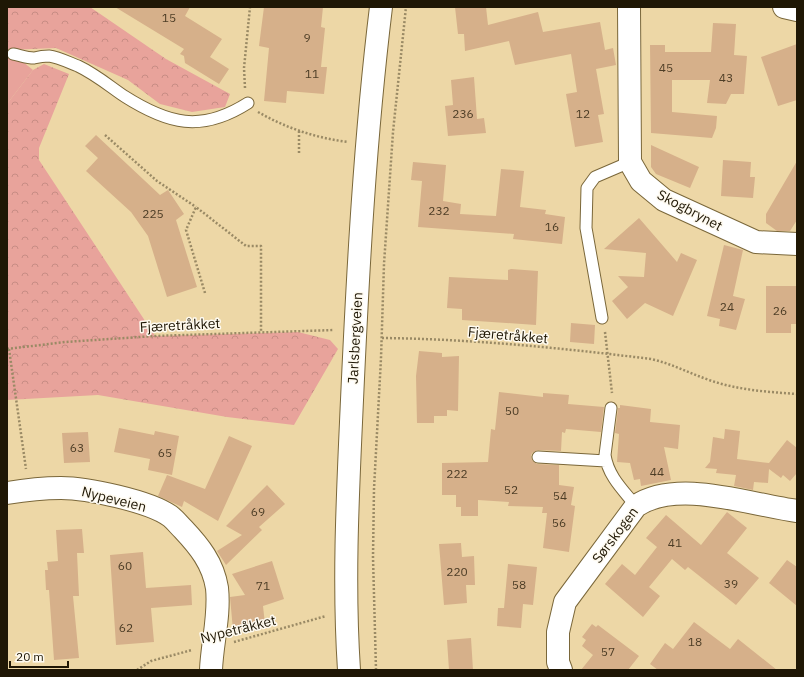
<svg xmlns="http://www.w3.org/2000/svg" width="804" height="677" viewBox="0 0 804 677" font-family="'IBM Plex Sans',sans-serif">
	<style>
		.forest { fill: url(#forest-crowns) }
		.pitch { fill: #e8a39b }
		.building { fill: #d6b08a }
		.lines { fill: none; stroke-linecap: round; stroke-linejoin: round }
		.service-casing { stroke: #7a673a; stroke-width: 13 }
		.minor-casing { stroke: #7a673a; stroke-width: 24 }
		.secondary-casing { stroke: #7a673a; stroke-width: 24 }
		.path { stroke: #9a8a65; stroke-width: 2.5; stroke-dasharray: 2 2; stroke-linecap: butt }
		.service { stroke: #fff; stroke-width: 11 }
		.minor { stroke: #fff; stroke-width: 22 }
		.secondary { stroke: #fff; stroke-width: 22 }
		.labels { text-anchor: middle; stroke-width: 3; stroke-linejoin: round; paint-order: stroke }
		.number-label { font-size: 12px; fill: #4d3d26 }
		.street-label { font-size: 14px; fill: #1f1705; stroke: #fefaf0 }
	</style>
	<defs>
		<pattern id="forest-crowns" width="20" height="18" patternUnits="userSpaceOnUse"><rect width="20" height="18" fill="#e8a39b"/><path d="M2 6a3 3 0 1 1 6 0M12 15a3 3 0 1 1 6 0" fill="none" stroke="#c78c84"/></pattern>
	</defs>
	<rect width="100%" height="100%" fill="#edd7a6"/>
	<!-- forest -->
	<path class="forest" d="M7,7H90L166,59L230,94L225,107L192,112L160,104L128,80L56,48L7,50Z
		M44,64L69,74L39,148V160L155,336L298,332L330,340L338,349L294,425L227,417L98,395L7,400V104L33,70Z"/>
	<!-- pitch -->
	<path class="pitch" d="M7,49L33,70L7,104Z"/>
	<!-- building -->
	<path class="building" d="M115,7H190L185,16L222,39L210,57L229,69L219,84L185,63L184,56L180,54L184,49Z
		M264,7H323L321,27L325,28L321,67H327L324,94L287,91L286,103L264,101L269,48L259,46Z
		M455,7H486L488,25L538,12L543,32L600,22L605,50L613,48L616,65L596,69L604,114L598,115L603,142L575,147L566,94L577,92L571,54L515,65L509,41L465,51L464,34H458Z
		M713,23L736,24L734,55L747,56L744,94H731L726,104L707,103L710,80H672V112L717,116L716,128L712,138L651,133L650,45H665V52H711Z
		M797,44V100L778,106L761,57Z
		M474,77L477,119L484,118L486,133L448,136L445,106L453,105L451,80Z
		M96,135L160,195L168,190L184,214L176,220L197,287L167,297L148,236L131,212L86,171L98,158L85,146Z
		M651,145L699,167L690,188L656,174L651,167Z
		M723,160L751,162L750,177H755L753,198L721,196Z
		M797,161V220L790,231H777L766,223V214Z
		M413,162L446,165L443,201L461,204L460,214L496,216L501,169L524,171L520,207L546,210L545,214L565,217L562,244L513,239L514,234L418,227L422,181L411,180Z
		M639,218L677,262L681,253L697,260L673,316L645,303L627,319L612,301L628,287L618,276L644,277L646,253L604,249Z
		M724,245L743,250L733,296L745,299L736,330L719,326L720,319L707,316Z
		M511,269L538,271L536,325L462,320V309L447,308L449,277L508,280V270Z
		M766,286H797V324H791V333H766Z
		M571,323L595,325L594,344L570,342Z
		M419,351L442,353V357L459,356L458,411L447,410V416H434V423H417L416,376Z
		M499,392L543,397V393L569,395L568,404L604,407L601,432L566,429L565,433L562,432L561,451L538,450L532,453L531,456L532,460L537,464L559,465V485L574,487L571,505L575,506L569,552L543,548L547,513H542L543,507L508,506L509,502L478,500V516H461V507H456V495H442V463L488,462L491,429L495,430Z
		M620,405L651,409L650,422L680,425L678,449L664,447L671,480L641,486L640,479L634,480L630,463L617,462L619,434L615,433L618,408H620Z
		M119,428L154,435L155,431L179,436L172,475L148,470L150,459L114,452Z
		M725,429L740,431L737,459L769,463L787,440L797,448V473L790,481L783,475L781,478L769,469L768,483L754,482L753,490L734,486L736,475L716,473L717,469L705,468L710,462L713,437L724,439Z
		M88,432L90,462L64,463L62,433Z
		M229,436L252,446L218,521L184,501L182,507L158,496L167,475L205,489Z
		M267,485L285,504L259,527L262,530L226,565L217,551L242,535L226,526Z
		M727,512L747,528L727,553L759,578L736,605L688,567L685,570L672,559L649,587L660,596L643,617L605,584L622,564L635,575L657,547L646,538L666,515L701,545Z
		M82,529L84,553H77L79,596H73L79,658L54,660L49,590H46L45,570H48L47,562L58,561L56,530Z
		M461,543L462,557L474,556L475,585H466L467,603L444,605L439,544Z
		M143,552L146,588L191,585L192,605L151,608L154,642L116,645L110,555Z
		M787,560L797,567V606L769,583Z
		M272,561L284,599L263,606L265,624L257,625V627L233,630L230,597L245,595L232,574Z
		M508,564L537,567L533,605L523,604L521,628L497,626L498,608H504Z
		M694,622L730,649L738,639L777,670H658L650,664L665,643L673,649Z
		M592,624L596,627L598,625L639,656L628,670H581L593,655L582,646L586,640L582,637Z
		M471,638L473,670H449L447,640Z"/>
	<g class="lines">
		<defs>
			<path id="service" d="M13,54C19,55 27,58 34,58C38,57 44,56 49,56C58,57 70,63 78,66C95,74 108,85 124,96C168,124 201,133 248,103
				M602,318L586,228L587,188L595,177L630,162
				M611,408L605,455C608,476 623,490 636,506
				M538,457L606,461"/>
			<path id="minor" d="M629,7L630,162L641,181L664,200L756,242L797,244
				M784,7L797,10
				M7,493C25,490 43,488 61,488C87,488 149,501 170,516C174,519 179,525 183,529C199,546 213,563 217,588C220,616 212,643 211,670
				M561,670L558,662V632L565,602L636,506C678,478 750,505 797,511"/>
			<path id="secondary" d="M349,670C343,580 348,490 352,400C358,268 365,138 381,7"/>
		</defs>
		<!-- service casing -->
		<use href="#service" class="service-casing"/>
		<!-- minor casing -->
		<use href="#minor" class="minor-casing"/>
		<!-- secondary casing -->
		<use href="#secondary" class="secondary-casing"/>
		<!-- path -->
		<path class="path" d="M245,88L244,68L250,7
			M258,112C286,128 316,138 348,142
			M299,131V154
			M105,135L157,181L196,207
			M205,293L186,230L196,207L246,246H261V332
			M605,332L612,393
			M382,338C472,339 562,348 651,359C673,364 691,374 712,381C739,390 768,392 797,394
			M7,349L65,342L155,336L334,330
			M9,349L26,469
			M234,642L326,616
			M137,670L151,661L192,650
			M376,670L373,557L374,489L381,358L384,264L393,132L406,7"/>
		<!-- service -->
		<use href="#service" class="service"/>
		<!-- minor -->
		<use href="#minor" class="minor"/>
		<!-- secondary -->
		<use href="#secondary" class="secondary"/>
	</g>
	<g class="labels">
		<!-- number labels -->
		<g class="number-label">
			<text x="169" y="22">15</text>
			<text x="307" y="42">9</text>
			<text x="666" y="72">45</text>
			<text x="312" y="78">11</text>
			<text x="726" y="82">43</text>
			<text x="463" y="118">236</text>
			<text x="583" y="118">12</text>
			<text x="439" y="215">232</text>
			<text x="153" y="218">225</text>
			<text x="552" y="231">16</text>
			<text x="727" y="311">24</text>
			<text x="780" y="315">26</text>
			<text x="512" y="415">50</text>
			<text x="77" y="452">63</text>
			<text x="165" y="457">65</text>
			<text x="657" y="476">44</text>
			<text x="457" y="478">222</text>
			<text x="511" y="494">52</text>
			<text x="560" y="500">54</text>
			<text x="258" y="516">69</text>
			<text x="559" y="527">56</text>
			<text x="675" y="547">41</text>
			<text x="125" y="570">60</text>
			<text x="457" y="576">220</text>
			<text x="731" y="588">39</text>
			<text x="519" y="589">58</text>
			<text x="263" y="590">71</text>
			<text x="126" y="632">62</text>
			<text x="695" y="646">18</text>
			<text x="608" y="656">57</text>
		</g>
		<!-- street labels -->
		<g class="street-label">
			<text transform="translate(690 210) rotate(28)" y="5">Skogbrynet</text>
			<text transform="translate(180 325) rotate(-3)" y="5">Fjæretråkket</text>
			<text transform="translate(508 335) rotate(5)" y="5">Fjæretråkket</text>
			<text transform="translate(355 338) rotate(-87)" y="5">Jarlsbergveien</text>
			<text transform="translate(114 499) rotate(14)" y="5">Nypeveien</text>
			<text transform="translate(615 535) rotate(-53)" y="5">Sørskogen</text>
			<text transform="translate(238 629) rotate(-14)" y="5">Nypetråkket</text>
		</g>
	</g>
	<!-- border -->
	<rect width="804" height="677" fill="none" stroke="#1f1705" stroke-width="16"/>
	<!-- scale -->
	<path d="M10 661v6h58v-6" fill="none" stroke="#1f1705" stroke-width="2"/>
	<text x="16" y="661" font-size="12" fill="#1f1705" stroke="#fefaf0" stroke-width="3" paint-order="stroke">20 m</text>
</svg>
